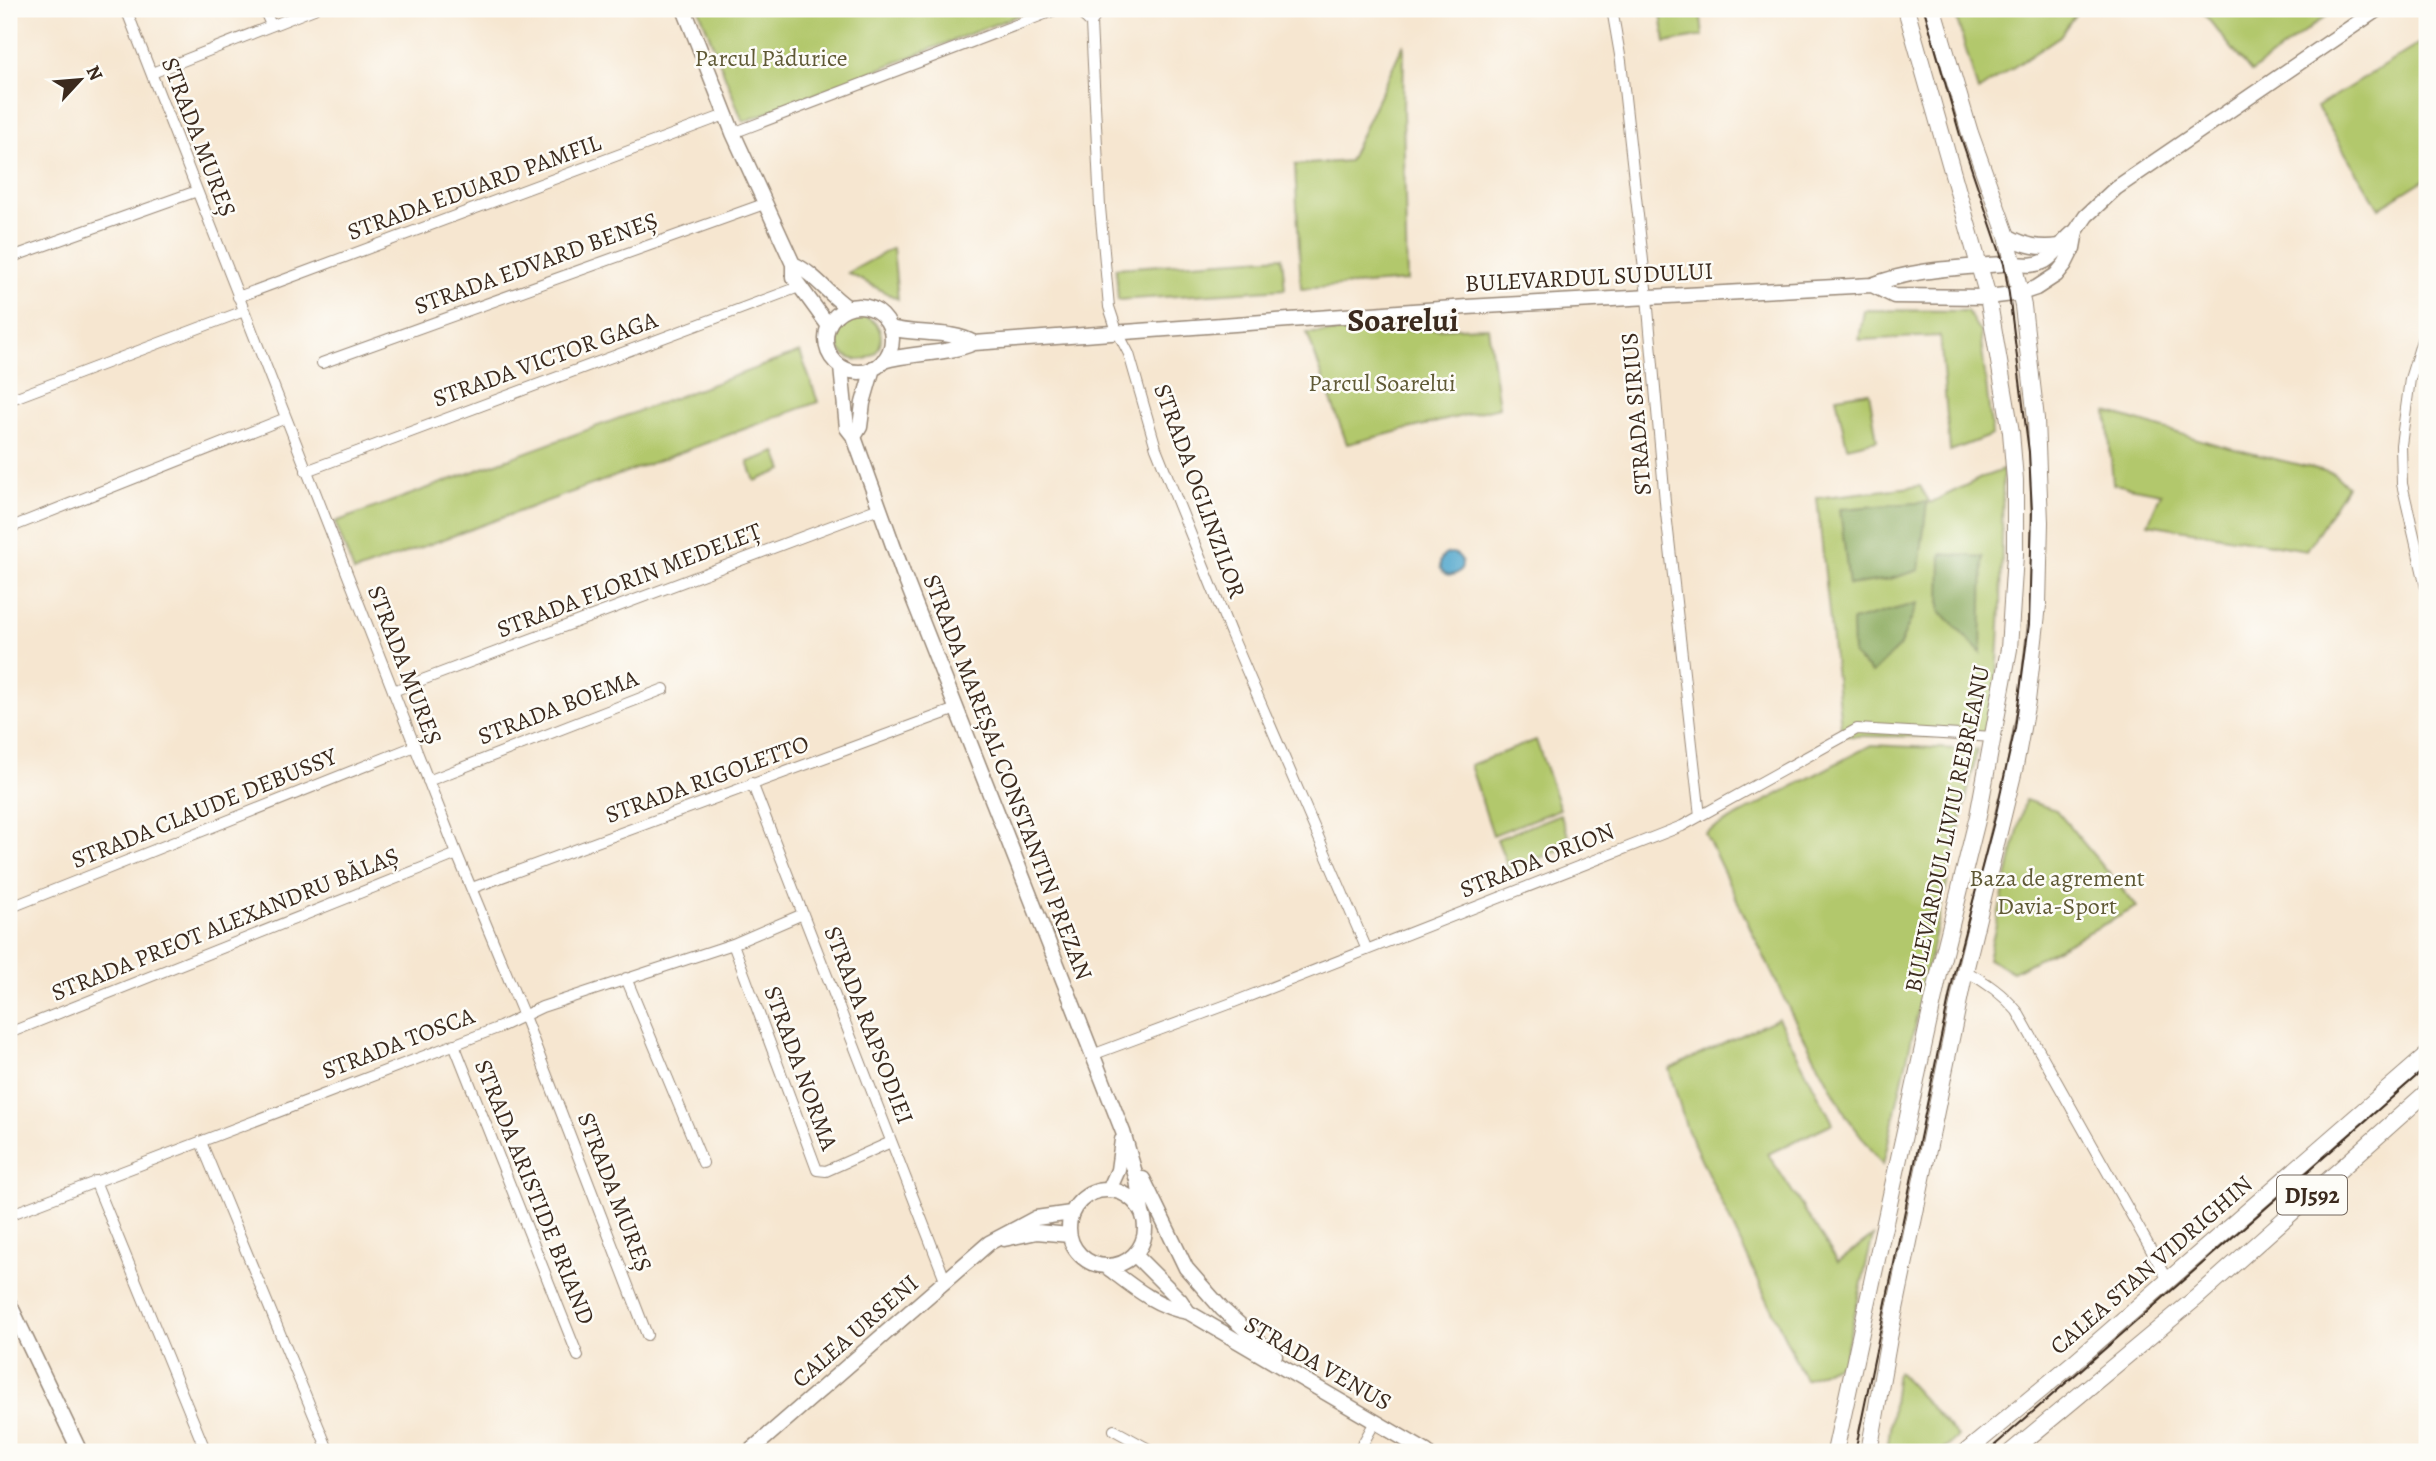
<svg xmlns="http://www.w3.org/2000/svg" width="2436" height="1461" viewBox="0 0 2436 1461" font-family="Alegreya,serif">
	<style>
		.green { fill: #b2c86c; stroke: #767945; stroke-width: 2 }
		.forest { fill: #8dac60; stroke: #646b3f; stroke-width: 2 }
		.water { fill: #4fa6cc; stroke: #456875; stroke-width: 2 }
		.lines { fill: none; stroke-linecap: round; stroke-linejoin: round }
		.street-casing { stroke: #988877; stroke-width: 12 }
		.secondary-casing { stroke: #988877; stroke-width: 17 }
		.primary-casing { stroke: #988877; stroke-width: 18 }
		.street { stroke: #fff; stroke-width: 10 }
		.secondary { stroke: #fff; stroke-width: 14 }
		.primary { stroke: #fff; stroke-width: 16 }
		.tram { stroke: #3b2a1e; stroke-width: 2 }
		.labels { text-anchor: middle; stroke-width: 5; stroke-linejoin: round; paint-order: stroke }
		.shield { fill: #fdfcf7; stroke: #75695f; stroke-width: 2 }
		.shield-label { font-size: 23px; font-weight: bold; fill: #3b2a1e }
		.park-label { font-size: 24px; fill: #5f5935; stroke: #fdfcf7 }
		.street-label { font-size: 24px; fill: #3b2a1e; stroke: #fdfcf7 }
		.district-label { font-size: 32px; font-weight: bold; fill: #3b2a1e; stroke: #fdfcf7 }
	</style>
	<rect width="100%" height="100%" fill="#fdfcf7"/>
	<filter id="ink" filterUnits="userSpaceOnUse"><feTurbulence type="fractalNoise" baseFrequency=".0143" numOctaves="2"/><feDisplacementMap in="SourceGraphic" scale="14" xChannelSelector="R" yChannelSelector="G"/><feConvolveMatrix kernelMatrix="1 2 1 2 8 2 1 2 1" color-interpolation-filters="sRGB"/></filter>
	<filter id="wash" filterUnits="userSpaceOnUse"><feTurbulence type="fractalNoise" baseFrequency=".00686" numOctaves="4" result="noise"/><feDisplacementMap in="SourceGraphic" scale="28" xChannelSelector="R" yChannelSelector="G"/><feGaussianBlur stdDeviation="1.57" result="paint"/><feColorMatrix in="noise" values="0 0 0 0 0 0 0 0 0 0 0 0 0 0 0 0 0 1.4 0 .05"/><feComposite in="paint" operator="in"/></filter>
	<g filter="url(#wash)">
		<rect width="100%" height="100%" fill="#f6e6d0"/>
		<!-- green -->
		<path class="green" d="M699,9H1034L743,122Z
			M1686,9H1700L1703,36L1665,43L1661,13Z
			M1954,9H2079L2060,36L1978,91Z
			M2200,9H2335L2251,72Z
			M2427,39V178L2379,208L2317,107Z
			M1404,43L1403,112L1407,281L1301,289L1295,165L1349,161Z
			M893,248L898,299L848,273Z
			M1282,257L1285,289L1118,300L1116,268Z
			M1864,310L1967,311L1980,332L1992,435L1950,451L1940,336L1859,340Z
			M837 338a22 22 0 1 1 44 0a22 22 0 1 1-44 0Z
			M1488,327L1499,407L1347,444L1307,333Z
			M800,352L818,402L354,572L335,522Z
			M1869,392L1877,440L1847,447L1836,397Z
			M2107,412L2218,445L2333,473L2347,486L2307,550L2148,524L2161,493L2113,484Z
			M776,452L783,470L755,481L748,462Z
			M2003,470L2001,606L1994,737L1842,736L1817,498L1920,486L1930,503L1983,477Z
			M1536,740L1560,809L1493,835L1470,765Z
			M1871,745L1977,750L1883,1165L1847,1117L1791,1013L1705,833Z
			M2025,800L2056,810L2137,907L2013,972L1988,959Z
			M1560,814L1572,845L1509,870L1497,839Z
			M1778,1018L1833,1123L1768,1154L1838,1262L1873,1236L1843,1363L1805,1380L1686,1127L1669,1069Z
			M1897,1371L1958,1437L1940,1452H1887Z"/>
		<!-- forest -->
		<path class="forest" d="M1927,502L1919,570L1890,579L1849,585L1840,509Z
			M1941,554L1983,557L1981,653L1940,611Z
			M1918,603L1899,647L1872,673L1853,655L1852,621Z"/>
		<!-- water -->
		<path class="water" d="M1440 564a11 11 0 1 1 22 0a11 11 0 1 1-22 0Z"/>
	</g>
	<g filter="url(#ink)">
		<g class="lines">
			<defs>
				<path id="street" d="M126,9L457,854L524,1016L647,1335
					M264,9L271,25
					M1076,9L1091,23
					M1100,9L1091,23L1100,207L1109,307L1117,331L1129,354L1156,448L1193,540L1231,634L1367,950
					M1612,9L1621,61L1647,297L1666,513L1700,816
					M152,73L314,9
					M733,133L1058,9
					M9,258L197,191
					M238,297L725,115
					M2427,324L2410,379L2401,445L2402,484L2427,592
					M322,363L764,204
					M9,400L244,311
					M306,471L799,287
					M9,528L286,418
					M393,691L879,508
					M428,781L664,689
					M752,783L946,1282
					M472,888L956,709
					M9,908L415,746
					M733,944L817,1170L826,1171L891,1142
					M1965,971C1985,981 2002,993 2017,1011L2168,1280
					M626,978L703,1163
					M9,1033L457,854
					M454,1044L578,1356
					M1092,1055L1229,1004L1682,826L1857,729L1994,737
					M201,1142L329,1452
					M95,1181L206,1452
					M9,1215L500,1027L542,1007L733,944L803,914
					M1114,1430L1154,1452
					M64,1452L77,1445
					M1358,1452L1375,1422"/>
				<path id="secondary" d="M684,9L733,133L793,264V277L828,325
					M2007,236C2026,246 2039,249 2060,246
					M793,264C814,273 828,294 847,307
					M1872,285L1894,296L1988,297L2021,293L2036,288L2056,275L2065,264L2073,248L2076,231L2086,216L2116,188L2378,9
					M826 339a33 33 0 1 1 66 0a33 33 0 1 1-66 0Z
					M890,328C916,335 953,330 974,343
					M883,361C913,352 946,355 974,343L1467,307L1872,285C1912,269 1959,268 2002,264C2016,263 2031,268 2045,261C2058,253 2063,239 2076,231
					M841,367L847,428L854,437L903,573L1123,1132L1137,1180L1142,1212
					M854,437L860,427L863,403L873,368
					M1143,1179L1186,1268L1222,1309L1275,1356
					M1069 1228a38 38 0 1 1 76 0a38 38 0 1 1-76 0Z
					M1109,1190L1118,1170L1122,1140
					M1004,1239L1037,1232L1069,1235
					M1135,1255L1180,1300L1188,1312L1427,1452
					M1107,1267C1132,1286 1156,1307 1188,1312
					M9,1303L80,1452
					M749,1452L989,1243L1036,1218L1071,1213"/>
				<path id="primary" d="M1835,1452L1941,965L1978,816L2009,649L2015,555V480L2011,432L1988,297L1906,9
					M1869,1452L1889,1338L1965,971L2015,766L2027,701L2038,605L2040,522L2036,419L2023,306L2007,236L1970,133L1933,9
					M1966,1452L2072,1364L2427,1055
					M2011,1452L2196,1298L2427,1092"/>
			</defs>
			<!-- street casing -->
			<use href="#street" class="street-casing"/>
			<!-- secondary casing -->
			<use href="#secondary" class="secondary-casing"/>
			<!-- primary casing -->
			<use href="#primary" class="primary-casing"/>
			<!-- street -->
			<use href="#street" class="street"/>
			<!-- secondary -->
			<use href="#secondary" class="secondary"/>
			<!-- primary -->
			<use href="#primary" class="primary"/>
			<!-- tram -->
			<path class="tram" d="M1855,1452L1955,969L1995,818L2015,728L2029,624L2032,512L2029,452L2009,294L2004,264L1960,135L1924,9
				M1987,1452L2427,1067"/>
		</g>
	</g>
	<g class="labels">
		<!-- shield labels -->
		<rect class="shield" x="2277" y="1175.5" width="70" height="39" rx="5"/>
		<g class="shield-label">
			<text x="2312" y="1203">DJ592</text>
		</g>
		<!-- park labels -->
		<g class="park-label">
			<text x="771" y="66">Parcul Pădurice</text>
			<text x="1382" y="391">Parcul Soarelui</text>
			<text x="2057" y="886">Baza de agrement<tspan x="2057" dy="28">Davia-Sport</tspan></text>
		</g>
		<!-- street labels -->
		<g class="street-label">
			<text transform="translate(199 137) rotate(69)" y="8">STRADA MUREȘ</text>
			<text transform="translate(474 187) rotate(-20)" y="8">STRADA EDUARD PAMFIL</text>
			<text transform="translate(536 263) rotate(-20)" y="8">STRADA EDVARD BENEȘ</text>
			<text transform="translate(1589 277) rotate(-3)" y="8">BULEVARDUL SUDULUI</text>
			<text transform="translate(545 359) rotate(-20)" y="8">STRADA VICTOR GAGA</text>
			<text transform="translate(1636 414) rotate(-95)" y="8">STRADA SIRIUS</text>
			<text transform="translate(1200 491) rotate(70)" y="8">STRADA OGLINZILOR</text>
			<text transform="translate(629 580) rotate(-21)" y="8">STRADA FLORIN MEDELEȚ</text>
			<text transform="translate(405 665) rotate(69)" y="8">STRADA MUREȘ</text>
			<text transform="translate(558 707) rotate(-21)" y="8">STRADA BOEMA</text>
			<text transform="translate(1008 777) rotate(69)" y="8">STRADA MAREȘAL CONSTANTIN PREZAN</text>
			<text transform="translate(707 779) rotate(-20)" y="8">STRADA RIGOLETTO</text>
			<text transform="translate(204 808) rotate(-22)" y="8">STRADA CLAUDE DEBUSSY</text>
			<text transform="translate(1947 829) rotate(-78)" y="8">BULEVARDUL LIVIU REBREANU</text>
			<text transform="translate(1537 860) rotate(-22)" y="8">STRADA ORION</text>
			<text transform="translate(225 924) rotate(-22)" y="8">STRADA PREOT ALEXANDRU BĂLAȘ</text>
			<text transform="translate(869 1025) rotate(69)" y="8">STRADA RAPSODIEI</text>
			<text transform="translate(398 1043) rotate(-21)" y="8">STRADA TOSCA</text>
			<text transform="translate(801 1068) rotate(70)" y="8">STRADA NORMA</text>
			<text transform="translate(535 1192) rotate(68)" y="8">STRADA ARISTIDE BRIAND</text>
			<text transform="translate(615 1192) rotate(69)" y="8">STRADA MUREȘ</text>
			<text transform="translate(2151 1265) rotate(-41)" y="8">CALEA STAN VIDRIGHIN</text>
			<text transform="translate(855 1331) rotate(-41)" y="8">CALEA URSENI</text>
			<text transform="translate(1318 1363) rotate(30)" y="8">STRADA VENUS</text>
		</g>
		<!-- district labels -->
		<g class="district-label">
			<text x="1403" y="331">Soarelui</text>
		</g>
	</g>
	<!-- margin -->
	<rect width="2436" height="1461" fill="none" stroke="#fdfcf7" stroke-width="35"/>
	<!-- north arrow -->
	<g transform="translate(80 80) rotate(64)" stroke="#fdfcf7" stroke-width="5" paint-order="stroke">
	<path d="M0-5L12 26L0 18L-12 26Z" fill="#3b2a1e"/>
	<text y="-10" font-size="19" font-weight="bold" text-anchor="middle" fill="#3b2a1e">N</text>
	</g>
</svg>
